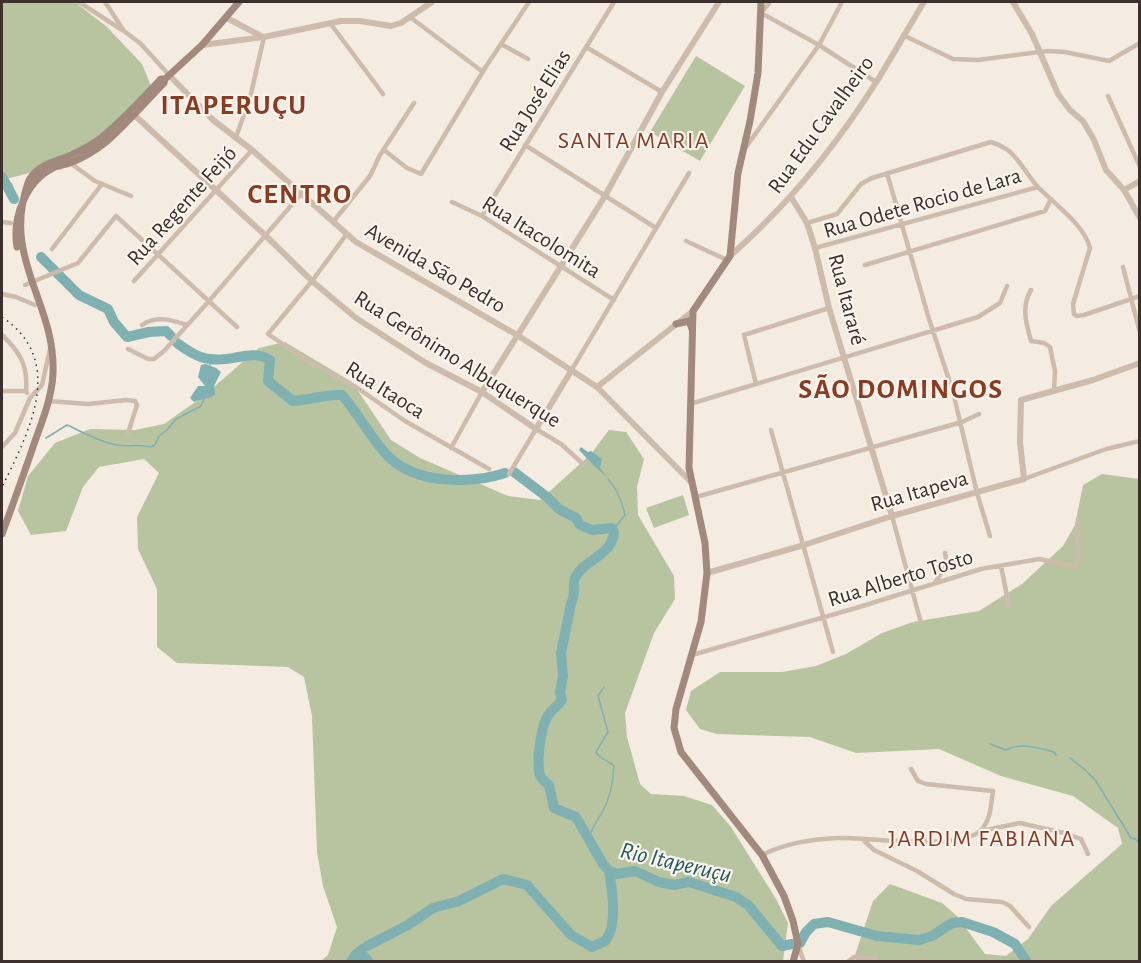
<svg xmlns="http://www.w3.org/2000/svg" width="1141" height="963" viewBox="0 0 1141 963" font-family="'Alegreya Sans',sans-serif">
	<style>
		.green { fill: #b8c4a0 }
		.water { fill: #7fb0b2 }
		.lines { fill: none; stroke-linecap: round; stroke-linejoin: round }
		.stream { stroke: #7fb0b2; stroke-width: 1.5 }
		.river { stroke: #7fb0b2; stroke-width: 10 }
		.minor { stroke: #cdbbac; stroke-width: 4.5 }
		.tertiary { stroke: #cdbbac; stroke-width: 6 }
		.secondary { stroke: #a18a7d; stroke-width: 7 }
		.rail { stroke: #3b302b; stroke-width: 1.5; stroke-dasharray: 1.5 4.5; stroke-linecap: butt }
		.labels { text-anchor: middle; stroke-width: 4.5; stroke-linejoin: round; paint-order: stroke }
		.street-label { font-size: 22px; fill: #3b302b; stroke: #fbf5ee }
		.neighbourhood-label { font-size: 24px; letter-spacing: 1.5px; fill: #8c3b22; stroke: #fbf5ee }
		.water-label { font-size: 24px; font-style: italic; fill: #1f5a5e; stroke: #fbf5ee }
		.district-label { font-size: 28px; font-weight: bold; letter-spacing: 1.5px; fill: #8c3b22; stroke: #fbf5ee }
	</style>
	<rect width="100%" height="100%" fill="#f4ebe1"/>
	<!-- green -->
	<path class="green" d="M2,2H75L107,27L142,64L151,86L103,144L60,170H41L6,179L13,184L14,199L2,188Z
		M696,56L745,86L700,161L650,132Z
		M285,342L352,382L391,440L420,458L508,496L540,500L591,454L609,430L626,432L644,459L637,487L638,515L674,576L675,599L654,633L625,713L627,737L640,784L651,794L684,796L712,805L731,827L776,899L788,923L783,961H321L328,955L337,927L323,886L317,852L312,716L304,677L288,667L177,663L157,647V589L138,549L137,517L159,473L144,459L99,467L83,487L66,531L31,535L18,511L28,476L55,443L90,429L135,430L164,424L201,398L259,348Z
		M1102,474L1139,479V961H856L855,955L873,901L890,884L942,903L957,916L985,954L1006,956L1028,939L1051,906L1122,844L1118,828L1073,796L1001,776L939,749L856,753L810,737L717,734L700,729L686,710L691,691L720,672H782L816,666L846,654L882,633L913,622L979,611L1022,584L1063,546L1075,525L1083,485Z
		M683,495L689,515L654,528L646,508Z"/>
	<!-- water -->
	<path class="water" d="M206,364L216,368L221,372L214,386L215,394C210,400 201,398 194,402L190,398L198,386H205L198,377L201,365Z
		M581,447L588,452L591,451L602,459L600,468L608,478C598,470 588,460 579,450Z
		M361,944L367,946L366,951L375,961H338H346L352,951Z"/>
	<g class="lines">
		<!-- stream -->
		<path class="stream" d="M210,359V365
			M46,438L67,425C83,432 99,442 117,445C129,447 137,444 151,447L155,445L159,436L167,430L176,419L201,406L204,399
			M608,479C618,490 622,501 625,515L613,530
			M990,744L1006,750C1019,742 1040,748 1054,752L1056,755
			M1070,758L1084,769L1096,781L1131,838L1136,839L1140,844
			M589,839C591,827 599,819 604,809C611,795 613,781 614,766C608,760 600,760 596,752L608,732L598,696L604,687"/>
		<!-- river -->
		<path class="river" d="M2,177L14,199
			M41,257L79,295L108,309L114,322L127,337L149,332L166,331L171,336
			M177,343C187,350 198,358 210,359C232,363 251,348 270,360L268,381L293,401C310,400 325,394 342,395C359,414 372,441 390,458C417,484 472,484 505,473
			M514,472L547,497L559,509L576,518L580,525L592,530L612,528L614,532C612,556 585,559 576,576C571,584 577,593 571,604L561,653L563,676L560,692L562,700C558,706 553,708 549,714C541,724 536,762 540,775C542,780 545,782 549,785L554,808L576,817L603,864L609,871L617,874L635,871L659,882L674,885L689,882L736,897L748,905L782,946L792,944
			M800,943L806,932L814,924L828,922L877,936L919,940L932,936L952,923L962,922L993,932L1015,944L1027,962
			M367,946L408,925L433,908L459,901L503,879L527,885L571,935L592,947C595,945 602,943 605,941C618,927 612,888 609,871"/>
		<!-- minor -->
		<path class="minor" d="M79,2L122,30
			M105,2L124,31L141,44L169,75
			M770,2L761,13L819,45L876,82
			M410,17L483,72
			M330,23L383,94
			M903,35L953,59L978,60L1047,51L1065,52L1109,61L1140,43
			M501,44L528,59
			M586,47L662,92
			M1108,96L1140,167
			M236,137L250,98L264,37
			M525,145L656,228
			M746,147L819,45L842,2
			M384,150L407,168L421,174L485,68L529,2
			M69,162L95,181L131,196
			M887,173L929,319L953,392L977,493L990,536
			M452,202L482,216L614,300
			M482,216L614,2
			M2,222L11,223
			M333,222L370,176L380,155L414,103
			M807,223L837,214L861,184L872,178L991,142C998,144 1002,146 1008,150C1020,160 1027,175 1038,187C1054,204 1084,224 1090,248L1073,304L1074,314L1076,316L1084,315L1140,296
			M346,235L312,281L268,334L309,362L356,387L405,421L489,469
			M686,241L727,260
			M815,248L1038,187
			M52,249L102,184
			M865,265L1045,211L1051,199
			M1123,267L1140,333
			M134,281L252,150
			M25,285L78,263L116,216L237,327
			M1031,290C1021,307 1026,323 1031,341L1044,343L1050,347L1055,371L1054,391
			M2,294L16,297L35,305
			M142,325C156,315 172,320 187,325
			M2,335C20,352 28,365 26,391
			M128,349L148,359H154L164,351L209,301L301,194
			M571,371L689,173
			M756,384L744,335L829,308
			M2,391H26L27,393
			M49,401L88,404L126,400L135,401L137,405L128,433
			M690,404L978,317L1000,303L1007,286
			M771,430L833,652
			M2,447L15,433L30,398L42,385L50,349
			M451,448L482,392
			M509,474L536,429L561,444L583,464
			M1024,479L1106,449L1140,441
			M696,497L962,422L979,414
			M892,516L921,623
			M1001,566L1009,606
			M935,583L947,564L945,553
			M692,655L856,608L981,569L1039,559L1073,566L1076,565C1082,556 1074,536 1078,521
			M981,831L1020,823L1064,833L1081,839L1088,854
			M862,839L874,850L917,871L954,894L966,899L1002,902L1010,906L1029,927
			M762,855C784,844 812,839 837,838C866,837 963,851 981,830C991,820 991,804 993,791L926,784L918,781L911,769
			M798,944L804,962
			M847,962L854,957L876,958"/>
		<!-- tertiary -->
		<path class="tertiary" d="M1013,2L1032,34L1058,94L1070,110L1083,121L1094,140L1106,170L1124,190L1140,218
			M227,18L263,37
			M202,45L264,37L341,21H360L391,26L401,23L432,2
			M169,75L213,120L252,150L356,242L517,335L597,387L691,482
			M131,112L266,236L312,281L356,318L426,363L482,392L536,429L571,371
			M1124,190L1140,181
			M791,197L807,223L815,248L829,308L892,516
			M730,256C787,206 836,146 877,81C893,55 908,28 924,2
			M597,387L693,311
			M482,392L605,196L662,92L719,2
			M707,573L804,545L892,516L1024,479L1020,442L1021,400L1093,380L1140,363"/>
		<!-- secondary -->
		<path class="secondary" d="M761,2L758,73L750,121L738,173L730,256L693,311L689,468L705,543L707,573L701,622L676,709L674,728L681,752L762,855L784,896L793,921L798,944L793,962
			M17,247C12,218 26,181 53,168C58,165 65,165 70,163C83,158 96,150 106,142C127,124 145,102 164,83L165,79
			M676,324L689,321L692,329
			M2,534C13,504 24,474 34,444C42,421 52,398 53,373C56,302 0,258 29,180C40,162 58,162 75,153C84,149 94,143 102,137C123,120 142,99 161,79H165L202,45L239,2"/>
		<!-- rail -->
		<path class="rail" d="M2,317C67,361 29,432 2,487"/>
	</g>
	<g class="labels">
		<!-- street labels -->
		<g class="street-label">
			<text transform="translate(534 100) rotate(-58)" y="8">Rua José Elias</text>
			<text transform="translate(820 124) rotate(-54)" y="8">Rua Edu Cavalheiro</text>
			<text transform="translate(922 202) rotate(-16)" y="8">Rua Odete Rocio de Lara</text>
			<text transform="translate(181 205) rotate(-48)" y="8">Rua Regente Feijó</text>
			<text transform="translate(542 236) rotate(32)" y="8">Rua Itacolomita</text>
			<text transform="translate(436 267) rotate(30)" y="8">Avenida São Pedro</text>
			<text transform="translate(848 299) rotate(75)" y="8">Rua Itararé</text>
			<text transform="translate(458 358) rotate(32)" y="8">Rua Gerônimo Albuquerque</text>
			<text transform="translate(386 389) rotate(32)" y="8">Rua Itaoca</text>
			<text transform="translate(919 490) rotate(-16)" y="8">Rua Itapeva</text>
			<text transform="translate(900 577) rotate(-17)" y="8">Rua Alberto Tosto</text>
		</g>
		<!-- neighbourhood labels -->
		<g class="neighbourhood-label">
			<text x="634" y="148">SANTA MARIA</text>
			<text x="982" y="846">JARDIM FABIANA</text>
		</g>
		<!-- water labels -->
		<g class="water-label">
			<text transform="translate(676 862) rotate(13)" y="8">Rio Itaperuçu</text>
		</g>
		<!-- district labels -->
		<g class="district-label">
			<text x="234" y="114">ITAPERUÇU</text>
			<text x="300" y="203">CENTRO</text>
			<text x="901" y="398">SÃO DOMINGOS</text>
		</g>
	</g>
	<!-- border -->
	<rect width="1141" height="963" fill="none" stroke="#3b302b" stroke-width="6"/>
</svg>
